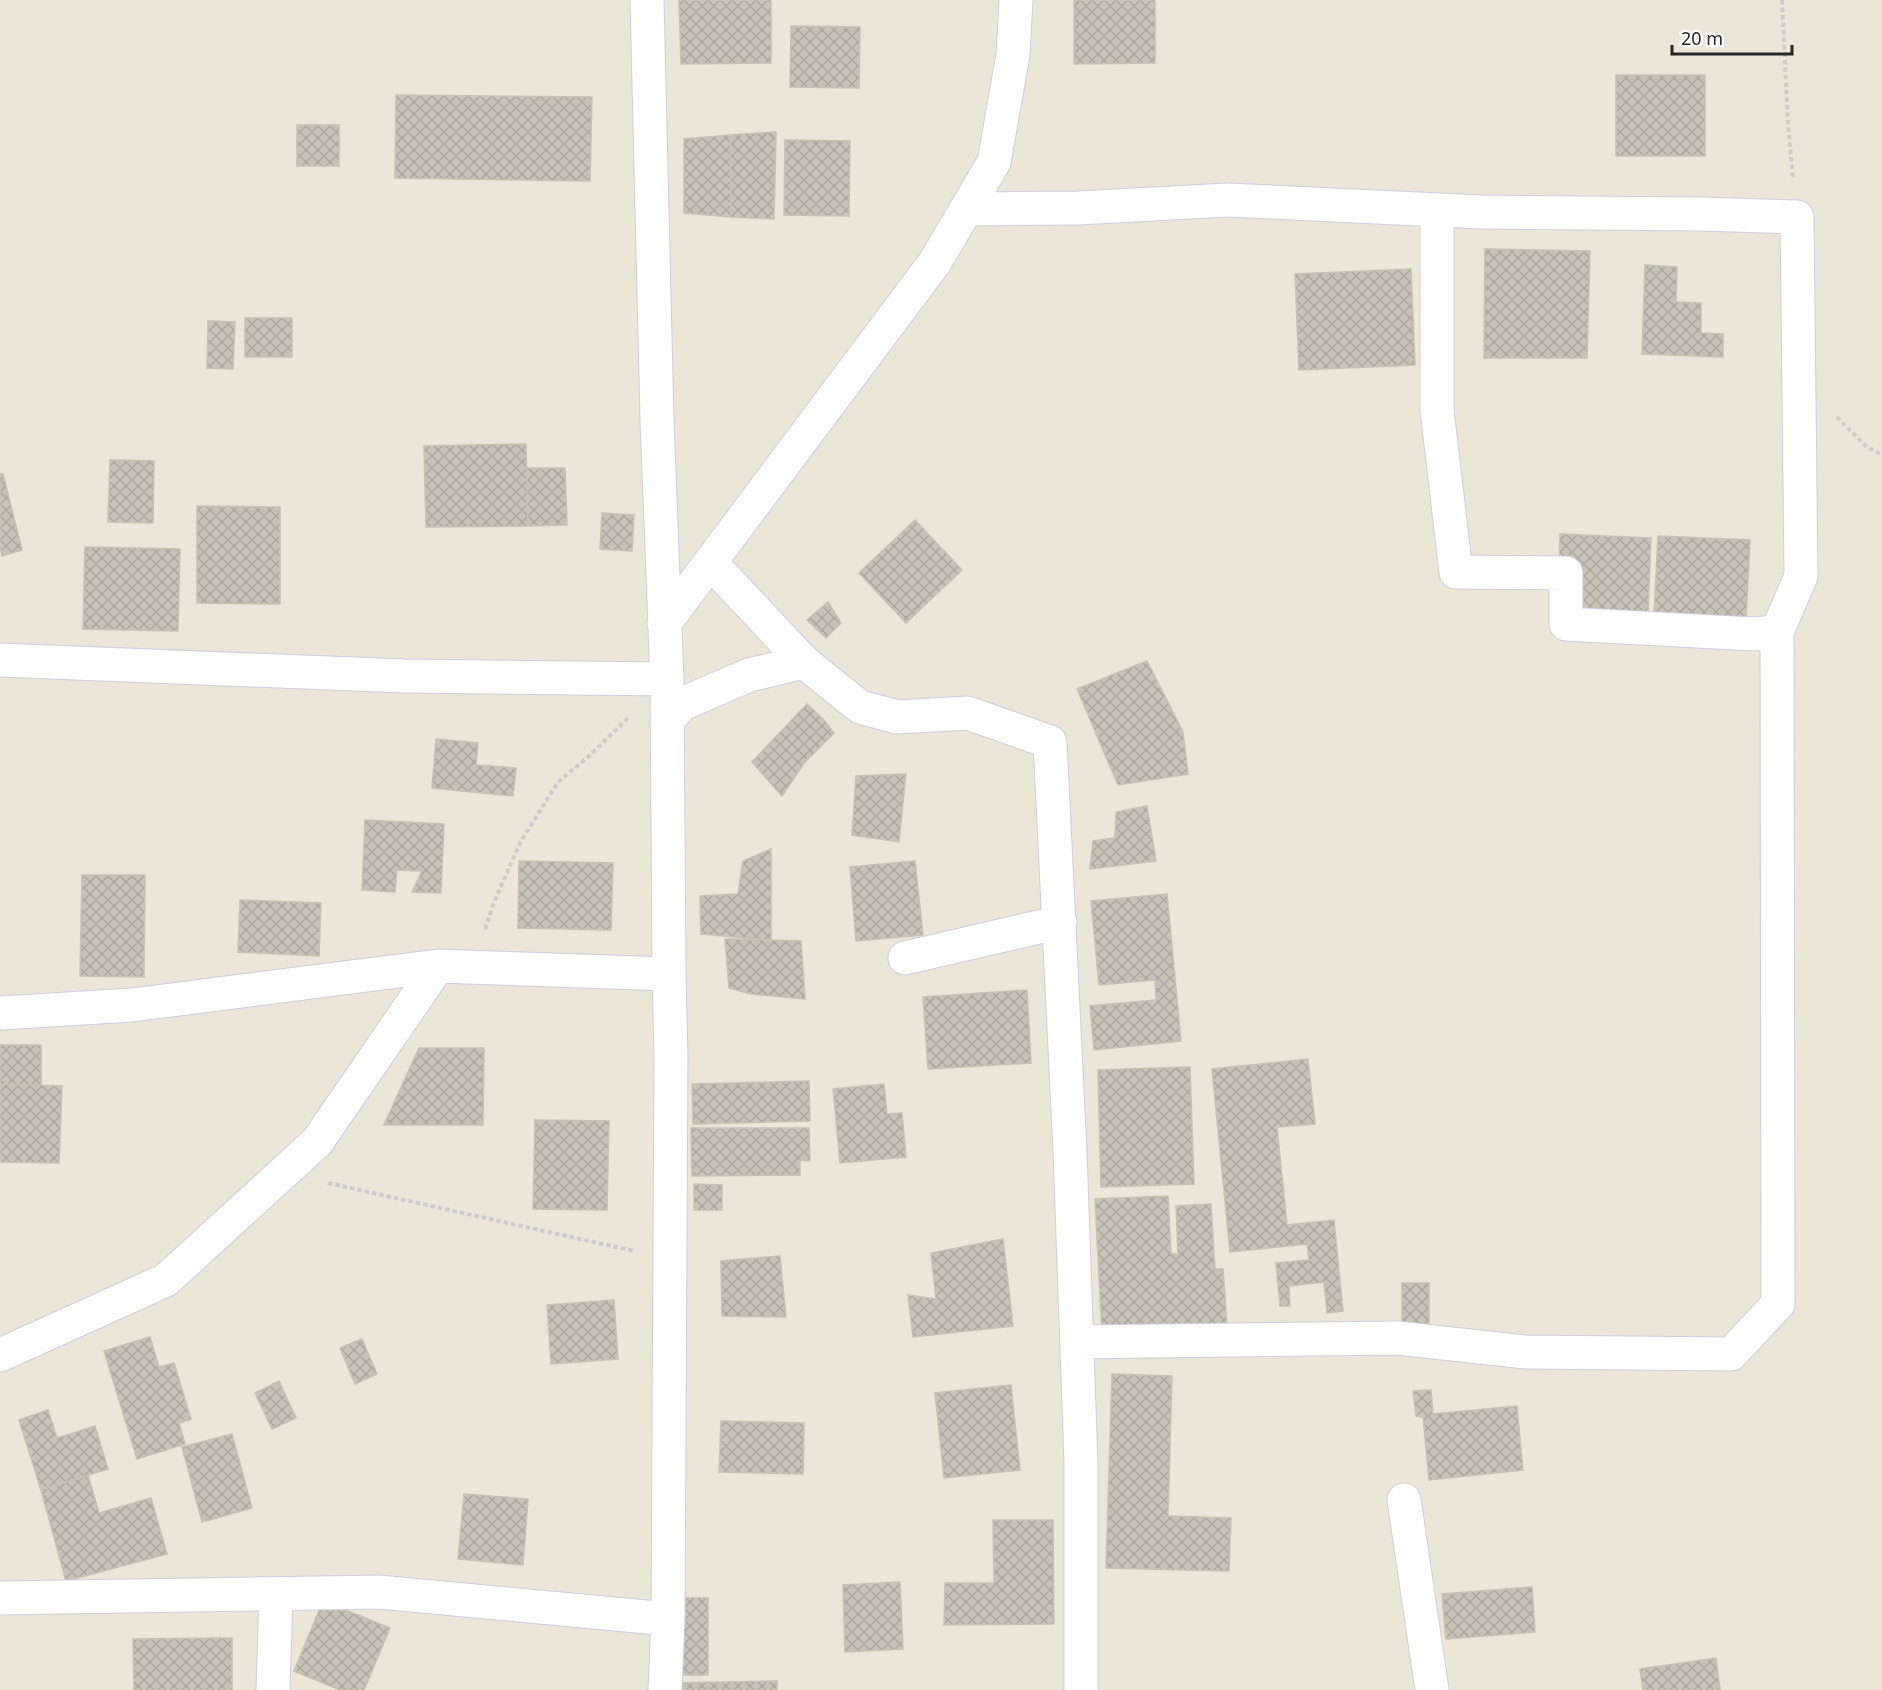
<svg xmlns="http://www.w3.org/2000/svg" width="1882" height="1690" viewBox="0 0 1882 1690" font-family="'Noto Sans',sans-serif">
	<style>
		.building { fill: url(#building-cross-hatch); stroke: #c6c2b2; stroke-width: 1.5 }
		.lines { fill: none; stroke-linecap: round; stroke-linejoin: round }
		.minor-casing { stroke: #cdcde2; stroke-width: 35 }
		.path { stroke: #cbcbcb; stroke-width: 4; stroke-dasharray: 4.5 3; stroke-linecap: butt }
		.minor { stroke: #fff; stroke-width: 33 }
	</style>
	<defs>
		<pattern id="building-cross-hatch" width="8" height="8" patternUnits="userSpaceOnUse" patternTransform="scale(1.5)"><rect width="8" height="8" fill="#c6c2b8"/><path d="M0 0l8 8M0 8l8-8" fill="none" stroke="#aaa79e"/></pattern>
	</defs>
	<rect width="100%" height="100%" fill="#ebe6d8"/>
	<!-- building -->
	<path class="building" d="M679,0H771V63L681,64Z
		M1074,0H1155V63L1074,64Z
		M791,26L860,27L859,88L790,87Z
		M1616,75H1705V156H1616Z
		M396,95L592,97L590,181L395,178Z
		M297,125H339V166H297Z
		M776,132L774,219L731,217L730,135Z
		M730,135L731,217L684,213V139Z
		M785,140L850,141L849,216L784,215Z
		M1485,249L1590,251L1587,358H1484Z
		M1645,265L1677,267L1676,302L1701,303V333L1723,334V357L1642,354Z
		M1411,269L1415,365L1299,370L1295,274Z
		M245,318H292V357H245Z
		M208,321L235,322L233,369L207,368Z
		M526,444L528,526L426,527L424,446Z
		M110,460L154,461L153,523L108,522Z
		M527,468H565L567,525L528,526Z
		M0,474H3L22,550L2,556L0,546Z
		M197,506L280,507V604L197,603Z
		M602,513L634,515L632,551L600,549Z
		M915,520L962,570L906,623L859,573Z
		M1560,534L1651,538L1648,613L1579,610L1581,562L1559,561Z
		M1658,536L1750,540L1746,619L1654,615Z
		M85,547L180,549L178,631L83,629Z
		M828,602L841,623L826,638L807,620Z
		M1147,661L1183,732L1188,774L1118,785L1077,689Z
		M807,704L823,719L834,733L804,763L782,796L752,762Z
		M436,739L478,743L476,765L516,768L513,796L432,788Z
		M906,774L899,842L852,835L856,776Z
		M1147,806L1156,861L1090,869L1093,841L1115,838L1116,812Z
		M365,820L444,824L441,893L412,892L422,871L397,870L395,892L362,890Z
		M771,849V940L701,934L700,896L738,894L743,861Z
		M519,861L613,863L611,930L518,928Z
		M915,861L923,935L856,941L850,867Z
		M82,875H145L144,977L80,976Z
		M1167,894L1181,1041L1094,1050L1090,1006L1156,1000L1155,980L1099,985L1091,901Z
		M240,900L321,903L319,956L238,952Z
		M725,939L801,941L805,999L751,994L729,988Z
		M1027,990L1031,1063L928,1069L923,997Z
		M0,1045H41V1085L0,1084Z
		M419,1048H484L483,1125H384Z
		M1308,1059L1315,1124L1277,1127L1287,1225L1334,1220L1343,1311L1327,1313L1324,1282L1289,1286L1290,1306H1280L1276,1263L1309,1260L1307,1244L1230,1252L1212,1069Z
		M1190,1067L1194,1184L1101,1187L1098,1070Z
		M809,1081L810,1121L693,1124L692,1084Z
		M0,1084L62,1086L59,1163L0,1162Z
		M884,1084L887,1114L902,1113L906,1157L840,1163L833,1089Z
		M535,1120L609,1121L607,1210L533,1209Z
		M691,1128H809L810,1161L800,1160V1175L692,1176Z
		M694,1184L722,1185V1210H694Z
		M1168,1196L1171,1254H1178L1176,1206L1211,1204L1215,1269H1223L1227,1327L1102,1333L1095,1199Z
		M1003,1239L1013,1326L913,1337L908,1295L936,1299L931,1253Z
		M780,1256L786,1317L722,1316L721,1261Z
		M1402,1283H1429V1324H1402Z
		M614,1300L618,1359L551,1364L547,1305Z
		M150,1337L159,1367L174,1363L191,1419L179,1423L185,1444L137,1459L104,1351Z
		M362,1339L377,1374L355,1384L340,1348Z
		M1112,1374L1172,1376L1168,1516L1231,1518L1229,1571L1106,1568Z
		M279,1381L296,1418L272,1429L255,1393Z
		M1011,1385L1020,1470L944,1478L935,1393Z
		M1431,1390L1433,1414L1517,1406L1523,1470L1429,1480L1423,1417L1416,1416L1413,1391Z
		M48,1410L57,1438L95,1426L108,1469L41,1490L19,1420Z
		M721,1421L804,1423L803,1474L719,1472Z
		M232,1434L252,1508L202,1522L182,1447Z
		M88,1475L99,1513L151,1498L167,1554L66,1581L41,1490Z
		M464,1494L528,1499L523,1565L458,1559Z
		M993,1520H1053L1054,1624L944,1625L945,1583H994Z
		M900,1582L903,1649L845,1652L843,1585Z
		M1532,1587L1535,1632L1446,1639L1442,1594Z
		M678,1598H708V1675H678Z
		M323,1601L390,1628L364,1690H340L294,1671Z
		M232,1638V1690H134L133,1639Z
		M1716,1658L1720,1690H1643L1640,1669Z
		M777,1681V1690H675V1683Z"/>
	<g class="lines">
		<defs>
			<path id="minor" d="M647,0L657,420L667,679L669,974L671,1055L668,1619L665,1690
				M966,209L1078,208L1228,200L1482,212L1703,214L1797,217L1801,576L1777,632L1753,634L1566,624V573L1456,572L1437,410V210
				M711,563L804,662
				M664,624L935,262L994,162L1013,55L1016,0
				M0,660L404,676L667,679
				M667,721L682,704L749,675L804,662L860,707L897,717L968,713L1050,742L1070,1151L1081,1463V1690
				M905,958L1060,922
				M0,1013L132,1005L438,966L669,974
				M1077,1342L1397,1338L1526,1352L1731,1354L1778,1304L1777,632
				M0,1355L166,1280L317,1142L438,966
				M1404,1500L1432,1690
				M0,1598L379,1592L668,1619
				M273,1690L276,1594"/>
		</defs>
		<!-- minor casing -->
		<use href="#minor" class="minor-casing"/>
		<!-- path -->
		<path class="path" d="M1782,0L1788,123L1793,179
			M1837,417L1867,447L1882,455
			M485,929L494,902L521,841L558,782L589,756L630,716
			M328,1183L634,1251"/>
		<!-- minor -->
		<use href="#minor" class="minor"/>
	</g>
	<!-- scale -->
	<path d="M1672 45v9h120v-9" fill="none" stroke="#272727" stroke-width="3"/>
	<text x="1681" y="45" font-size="18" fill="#272727" stroke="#ffffff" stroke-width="4.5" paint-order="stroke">20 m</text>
</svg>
